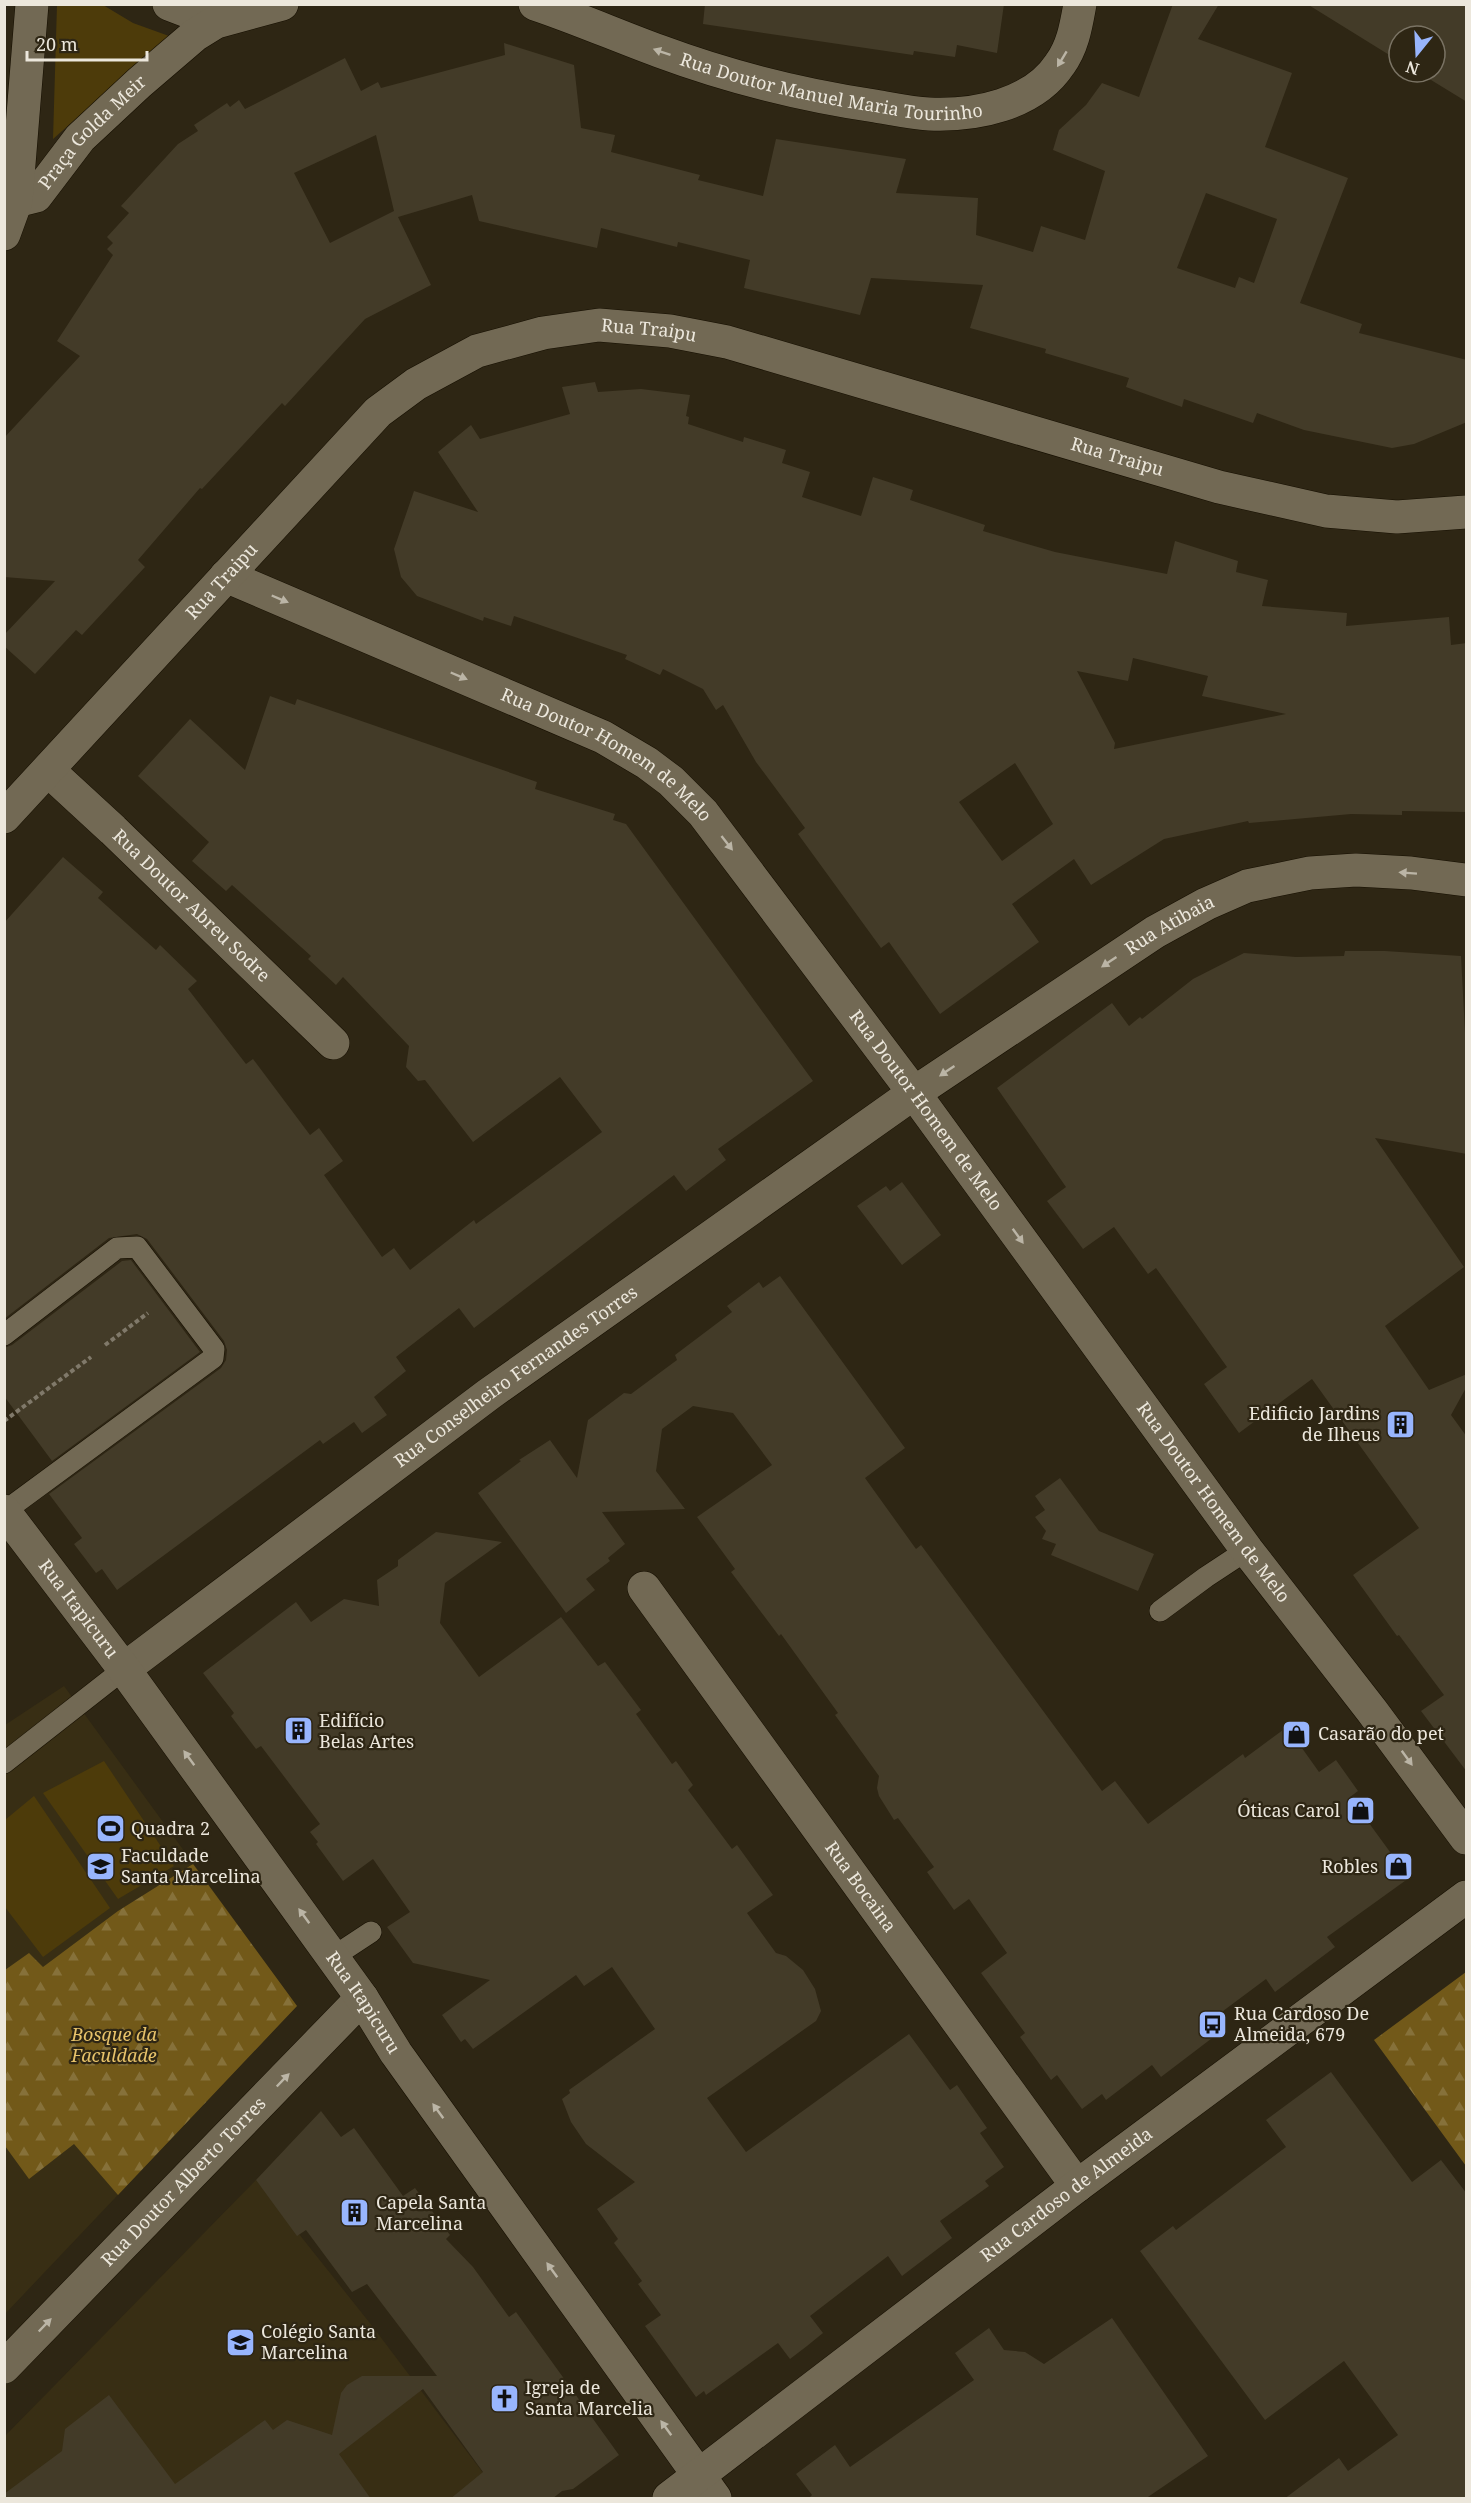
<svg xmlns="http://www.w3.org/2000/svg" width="1471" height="2503" viewBox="0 0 1471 2503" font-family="'Noto Serif',serif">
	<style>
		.built { fill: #382e14 }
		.forest { fill: url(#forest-firs) }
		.green { fill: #4d3b0a }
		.building { fill: #433b28; fill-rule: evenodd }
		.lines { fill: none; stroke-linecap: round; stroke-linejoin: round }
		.lane-casing { stroke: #160f01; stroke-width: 22 }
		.street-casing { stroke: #160f01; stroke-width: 34 }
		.secondary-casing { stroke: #160f01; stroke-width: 34 }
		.path { stroke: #80796a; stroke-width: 4; stroke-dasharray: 4.5 3; stroke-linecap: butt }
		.lane { stroke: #726954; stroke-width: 21 }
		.street { stroke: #726954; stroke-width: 33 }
		.secondary { stroke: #726954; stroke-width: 33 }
		.oneway { fill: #bbb5a6 }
		.labels { text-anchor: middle; stroke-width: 4.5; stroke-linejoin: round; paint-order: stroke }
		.street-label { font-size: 18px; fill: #ece7dc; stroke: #2e2614 }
		.poi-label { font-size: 18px; fill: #ece7dc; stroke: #2e2614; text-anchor: start }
		.park-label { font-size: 18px; font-style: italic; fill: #e7c26a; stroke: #2e2614 }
	</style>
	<defs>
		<pattern id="forest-firs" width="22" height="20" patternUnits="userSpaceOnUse" patternTransform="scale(1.5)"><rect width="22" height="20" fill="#725919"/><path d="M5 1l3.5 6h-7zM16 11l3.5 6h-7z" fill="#86713a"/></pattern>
	</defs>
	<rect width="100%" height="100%" fill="#2e2614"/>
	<!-- built -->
	<path class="built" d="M64,1686L297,2006L5,2314V1725Z
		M256,2180L373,2327L502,2498H5V2436Z"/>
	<!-- forest -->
	<path class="forest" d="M193,1864L297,2006L118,2195L74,2144L29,2179L5,2146V1970L29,1953L43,1967L118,1911Z
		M1466,1972V2166L1374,2040Z"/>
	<!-- green -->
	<path class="green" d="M57,5H103L133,23L169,36L53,139Z
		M104,1761L174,1866L118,1899L43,1793Z
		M34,1796L110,1908L43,1957L5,1907V1820Z"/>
	<!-- building -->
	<path class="building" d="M705,4H1004L997,53L957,45L955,57L914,51L913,55L703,24Z
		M1173,4H1219L1198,39L1292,73L1265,147L1348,178L1300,303L1362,324L1359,333L1467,360V422L1414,444L1392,448L1304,430L1257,413L1253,423L1184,399L1182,407L1126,387L1129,378L1045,353L1046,349L970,328L983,285L871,278L860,315L744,288L750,260L678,242L677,247L601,228L597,248L479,221L472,195L398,217L431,285L365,319L285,406L282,403L202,489L200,488L138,560L145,567L82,635L76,630L35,674L4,646V635L55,581L4,577V438L80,356L57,341L113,255L107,249L113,243L107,237L129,213L121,206L178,144L198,131L194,125L227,103L230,107L239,100L245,109L345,58L361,91L378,82L381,88L505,55L504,43L574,65L581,128L615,135L611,152L700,175L698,180L763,196L776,139L906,159L896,193L978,198L976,235L1033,252L1041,226L1085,240L1105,171L1053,150L1059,130L1086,105L1102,83L1139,97ZM376,135L394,211L330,243L294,173ZM1206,193L1277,219L1254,283L1239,277L1235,288L1177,268Z
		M1307,4H1467V102L1418,72H1435V36H1399V61Z
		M595,382L598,392L641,389L690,395L686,416L689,417L688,424L743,442L744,437L786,450L782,463L810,472L802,497L861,516L873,477L913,490L910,500L985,525L983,531L1055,552L1167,574L1175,541L1238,561L1236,572L1268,580L1262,606L1347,613L1346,626L1449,617L1451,645L1467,643V812L1402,811V815L1351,814L1249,823L1248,821L1164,839L1091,885L1074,859L1012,904L1039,942L940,1014L889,942L881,948L798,834L805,828L756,762L723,705L716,710L703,689L663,669L660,675L625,659L627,655L514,616L511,626L484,617L483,621L417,596L401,577L394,549L414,491L478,512L438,452L471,425L480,439L570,414L562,387ZM1133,658L1208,676L1202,696L1286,714L1114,749L1115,743L1077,671L1128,681ZM1015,763L1053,824L1002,861L959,802Z
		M270,696L295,705L297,699L347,716L537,782L535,789L615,814L613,820L626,824L813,1081L718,1149L726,1160L686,1191L674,1175L474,1328L459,1308L396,1357L406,1371L374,1397L387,1415L362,1433L354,1422L323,1444L320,1440L117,1590L102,1569L96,1573L74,1544L82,1538L49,1494L221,1368L226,1360L227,1350L224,1341L147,1239L137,1234L109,1238L4,1319V923L63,857L103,892L98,898L156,950L160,945L197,981L188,989L246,1064L253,1059L310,1135L319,1128L343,1161L324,1175L382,1257L394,1248L410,1270L474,1220L476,1224L602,1132L560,1077L473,1142L425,1080L418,1081L406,1067L409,1046L343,977L336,985L308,959L311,956L232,885L226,891L192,861L209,842L138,776L190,719L245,770Z
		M1345,951H1385L1461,956L1467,1071V1154L1375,1138L1464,1267L1385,1326L1429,1390L1467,1374V1386L1451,1415L1467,1437V1772L1421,1711L1444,1695L1399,1635L1397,1636L1353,1575L1419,1528L1312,1379L1239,1433L1204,1384L1227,1367L1156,1268L1148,1274L1114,1227L1083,1249L1047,1201L1066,1187L997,1088L1112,1003L1129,1026L1140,1017L1142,1019L1193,979L1244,953L1296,957L1344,956Z
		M902,1182L941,1235L902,1265L857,1206L886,1186L890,1191Z
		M131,1260L200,1352L52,1461L4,1396V1348L12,1345L122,1261Z
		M780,1276L905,1448L865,1478L916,1549L921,1545L1102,1791L1115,1781L1148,1824L1243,1754L1245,1758L1287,1727L1319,1772L1336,1760L1358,1791L1350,1797L1409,1878L1327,1937L1335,1947L1275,1992L1266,1979L1215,2017L1224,2029L1161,2077L1152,2065L1106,2100L1102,2094L1082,2109L1057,2075L1051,2080L1020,2037L1025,2033L981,1973L1007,1953L969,1899L954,1910L927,1872L934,1867L898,1818L894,1820L879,1796L877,1788L879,1776L835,1715L838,1713L781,1634L779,1636L731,1572L735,1569L697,1517L772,1465L733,1413L693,1406L662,1429L656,1471L685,1509L602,1512L625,1544L608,1558L610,1561L586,1579L595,1590L566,1613L478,1493L521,1461L519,1460L550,1440L577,1478L588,1420L624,1393L631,1394L677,1360L675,1355L732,1312L727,1306L759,1282L763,1288Z
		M1060,1478L1099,1531L1154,1554L1138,1591L1051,1555L1056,1544L1042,1539L1046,1531L1035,1517L1045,1510L1035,1496Z
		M436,1532L502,1542L445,1583L440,1623L479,1677L561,1617L598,1666L605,1662L641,1710L636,1714L672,1764L676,1761L693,1785L688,1790L732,1849L737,1845L773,1895L747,1913L776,1953L786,1956L803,1970L815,1989L821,2011L816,2021L707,2098L746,2152L909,2034L950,2090L957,2085L987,2128L980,2133L1004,2167L985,2181L989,2186L940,2221L952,2238L902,2276L888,2256L810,2316L823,2333L807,2346L790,2359L778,2343L706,2395L704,2391L696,2397L645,2326L661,2315L638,2284L642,2281L614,2243L618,2239L597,2209L635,2182L586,2144L571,2122L562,2099L570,2093L569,2090L655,2029L612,1967L584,1986L576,1975L473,2049L465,2039L461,2042L442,2015L490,1980L413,1963L387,1927L410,1912L373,1859L343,1881L316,1844L318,1842L310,1832L320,1824L261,1746L256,1749L231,1716L234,1713L203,1673L296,1602L311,1622L344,1599L379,1606L377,1580L398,1566V1560Z
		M1331,2072L1412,2182L1441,2160L1467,2194V2499H1284L1339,2458L1348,2471L1398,2435L1344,2361L1265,2420L1140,2251L1173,2226L1176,2230L1286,2147L1266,2120Z
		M321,2111L341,2137L354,2128L403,2196L415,2188L450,2235L446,2239L473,2267L509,2317L516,2312L619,2455L573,2489L562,2491L552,2499H450L483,2472L423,2389L339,2454L371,2499H4V2494L62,2451L65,2429L109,2395L175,2484L265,2420L273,2430L287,2420L332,2435L341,2393L347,2385L362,2376H437L367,2284L352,2292L306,2230L297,2236L256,2180Z
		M1112,2318L1208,2456L1145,2499H808L812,2495L796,2474L835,2445L850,2467L974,2380L955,2353L989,2328L1004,2350L1025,2352L1044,2364Z"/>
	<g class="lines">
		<defs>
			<path id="lane" d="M4,1335L117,1248L137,1247L214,1349L213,1358L5,1511
				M1160,1611L1206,1577L1247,1550
				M4,1763L124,1669
				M333,1957L371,1932"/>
			<g id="street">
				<path d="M169,4L216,22"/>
				<path id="s1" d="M535,4C577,18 618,36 659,51C729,77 801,95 875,106C893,109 911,113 929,114C975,116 1033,105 1060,64C1073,46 1076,26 1080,4"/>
				<path id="s2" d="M16,201L36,196L80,138L139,83L195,35L216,22L282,4"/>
				<path d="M4,234L16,201L32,4"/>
				<path id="s3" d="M226,576L603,737L647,763L671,781L703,813L914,1093L1247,1550L1372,1711L1466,1838"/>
				<path id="s4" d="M49,771L113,830L333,1043"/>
				<path id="s5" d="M4,817L378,412L416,384L477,351L543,333L599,325L670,331L727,342L1219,487L1326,511L1397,517L1466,512"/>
				<path id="s6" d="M644,1588L1077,2186"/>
				<path id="s7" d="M124,1669L489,1394L914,1093L1155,932L1206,904L1247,886L1310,873L1356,870L1411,873L1466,880"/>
				<path id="s8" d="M4,2367L362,1998"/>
			</g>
			<g id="secondary">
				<path id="s9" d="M4,1511L124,1669L362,1998L396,2053L715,2498"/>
				<path id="s10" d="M669,2498L1077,2186L1466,1897"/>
			</g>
		</defs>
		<!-- lane casing -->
		<use href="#lane" class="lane-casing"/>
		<!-- street casing -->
		<use href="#street" class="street-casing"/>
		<!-- secondary casing -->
		<use href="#secondary" class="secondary-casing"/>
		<!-- path -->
		<path class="path" d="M105,1345L148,1313
			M4,1421L91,1357"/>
		<!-- lane -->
		<use href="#lane" class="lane"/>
		<!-- street -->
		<use href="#street" class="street"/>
		<!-- secondary -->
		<use href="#secondary" class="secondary"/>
	</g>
	<!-- one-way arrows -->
	<defs><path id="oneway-solid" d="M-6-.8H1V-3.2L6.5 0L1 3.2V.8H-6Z" transform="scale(1.5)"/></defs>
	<g class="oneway">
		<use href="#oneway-solid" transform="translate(662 52) rotate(-161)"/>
		<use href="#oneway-solid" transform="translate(1062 59) rotate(121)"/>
		<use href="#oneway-solid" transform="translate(280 599) rotate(23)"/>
		<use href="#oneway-solid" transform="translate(459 676) rotate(23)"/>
		<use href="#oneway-solid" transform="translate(727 843) rotate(52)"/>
		<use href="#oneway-solid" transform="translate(1408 873) rotate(-176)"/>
		<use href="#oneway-solid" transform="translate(1109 962) rotate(146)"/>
		<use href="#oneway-solid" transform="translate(947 1071) rotate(146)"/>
		<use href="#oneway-solid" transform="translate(1018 1236) rotate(54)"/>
		<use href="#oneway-solid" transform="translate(189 1758) rotate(-126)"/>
		<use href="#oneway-solid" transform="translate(1407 1758) rotate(54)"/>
		<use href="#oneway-solid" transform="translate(304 1916) rotate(-126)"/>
		<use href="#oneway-solid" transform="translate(283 2080) rotate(-46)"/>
		<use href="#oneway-solid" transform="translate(438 2111) rotate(-126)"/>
		<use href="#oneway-solid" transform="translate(552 2270) rotate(-126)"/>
		<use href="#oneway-solid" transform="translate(45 2325) rotate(-46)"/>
		<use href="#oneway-solid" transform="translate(666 2428) rotate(-126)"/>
	</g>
	<!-- icons -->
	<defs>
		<symbol id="building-square" viewBox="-11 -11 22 22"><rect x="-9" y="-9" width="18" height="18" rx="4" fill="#98b5fd" stroke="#2e2614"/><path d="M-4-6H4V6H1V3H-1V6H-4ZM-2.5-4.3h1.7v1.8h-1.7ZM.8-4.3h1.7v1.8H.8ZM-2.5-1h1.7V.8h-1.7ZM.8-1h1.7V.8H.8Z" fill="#111"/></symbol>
		<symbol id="shop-square" viewBox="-11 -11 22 22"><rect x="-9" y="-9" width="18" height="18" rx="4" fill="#98b5fd" stroke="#2e2614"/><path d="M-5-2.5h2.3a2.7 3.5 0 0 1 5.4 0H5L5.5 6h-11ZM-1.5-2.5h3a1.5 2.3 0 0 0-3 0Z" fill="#111"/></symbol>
		<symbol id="stadium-square" viewBox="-11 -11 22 22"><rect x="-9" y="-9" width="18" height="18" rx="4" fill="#98b5fd" stroke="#2e2614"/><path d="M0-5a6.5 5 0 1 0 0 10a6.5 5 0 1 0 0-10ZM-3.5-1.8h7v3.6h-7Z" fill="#111"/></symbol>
		<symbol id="university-square" viewBox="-11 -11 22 22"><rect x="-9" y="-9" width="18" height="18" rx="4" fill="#98b5fd" stroke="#2e2614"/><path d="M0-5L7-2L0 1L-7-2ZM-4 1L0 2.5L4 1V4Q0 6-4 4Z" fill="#111"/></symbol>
		<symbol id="bus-square" viewBox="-11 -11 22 22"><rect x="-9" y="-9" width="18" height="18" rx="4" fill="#98b5fd" stroke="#2e2614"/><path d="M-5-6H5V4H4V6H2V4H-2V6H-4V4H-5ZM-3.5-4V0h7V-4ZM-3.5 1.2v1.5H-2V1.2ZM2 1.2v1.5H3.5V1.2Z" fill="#111"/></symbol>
		<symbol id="school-square" viewBox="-11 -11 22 22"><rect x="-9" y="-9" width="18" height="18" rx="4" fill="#98b5fd" stroke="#2e2614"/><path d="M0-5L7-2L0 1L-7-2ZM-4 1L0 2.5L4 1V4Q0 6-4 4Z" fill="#111"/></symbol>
		<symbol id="church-square" viewBox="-11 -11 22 22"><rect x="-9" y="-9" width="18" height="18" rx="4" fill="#98b5fd" stroke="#2e2614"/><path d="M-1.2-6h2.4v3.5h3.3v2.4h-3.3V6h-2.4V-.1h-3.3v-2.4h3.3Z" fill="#111"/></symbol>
	</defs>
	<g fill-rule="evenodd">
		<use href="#building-square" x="1384" y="1408" width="33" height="33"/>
		<use href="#building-square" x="282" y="1714" width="33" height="33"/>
		<use href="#shop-square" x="1280" y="1718" width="33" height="33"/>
		<use href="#shop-square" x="1344" y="1794" width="33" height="33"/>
		<use href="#stadium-square" x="94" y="1812" width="33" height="33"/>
		<use href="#university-square" x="84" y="1850" width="33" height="33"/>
		<use href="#shop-square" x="1382" y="1850" width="33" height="33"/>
		<use href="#bus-square" x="1196" y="2008" width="33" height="33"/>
		<use href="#building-square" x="338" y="2196" width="33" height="33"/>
		<use href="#school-square" x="224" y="2326" width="33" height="33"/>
		<use href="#church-square" x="488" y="2382" width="33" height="33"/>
	</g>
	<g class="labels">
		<!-- street labels -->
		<g class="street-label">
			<text dy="6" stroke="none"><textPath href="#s1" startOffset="310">Rua Doutor Manuel Maria Tourinho</textPath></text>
			<text dy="6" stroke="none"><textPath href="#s2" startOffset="106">Praça Golda Meir</textPath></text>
			<text dy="6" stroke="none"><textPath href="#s5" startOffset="843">Rua Traipu</textPath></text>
			<text dy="6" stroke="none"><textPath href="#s5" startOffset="1329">Rua Traipu</textPath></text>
			<text dy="6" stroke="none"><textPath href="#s5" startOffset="321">Rua Traipu</textPath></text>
			<text dy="6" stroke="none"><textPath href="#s3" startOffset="422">Rua Doutor Homem de Melo</textPath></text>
			<text dy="6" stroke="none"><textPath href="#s4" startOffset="196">Rua Doutor Abreu Sodre</textPath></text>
			<text dy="6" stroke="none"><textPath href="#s7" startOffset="1284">Rua Atibaia</textPath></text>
			<text dy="6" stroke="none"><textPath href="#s3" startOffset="908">Rua Doutor Homem de Melo</textPath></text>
			<text dy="6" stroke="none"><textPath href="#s7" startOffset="489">Rua Conselheiro Fernandes Torres</textPath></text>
			<text dy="6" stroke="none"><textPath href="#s3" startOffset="1394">Rua Doutor Homem de Melo</textPath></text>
			<text dy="6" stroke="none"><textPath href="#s9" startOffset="123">Rua Itapicuru</textPath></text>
			<text dy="6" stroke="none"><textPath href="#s6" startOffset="369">Rua Bocaina</textPath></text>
			<text dy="6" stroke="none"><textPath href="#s9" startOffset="609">Rua Itapicuru</textPath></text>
			<text dy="6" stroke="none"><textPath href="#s8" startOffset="258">Rua Doutor Alberto Torres</textPath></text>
			<text dy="6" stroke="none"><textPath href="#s10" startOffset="500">Rua Cardoso de Almeida</textPath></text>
		</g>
		<!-- poi labels -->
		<g class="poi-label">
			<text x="1380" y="1420" text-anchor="end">Edificio Jardins<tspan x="1380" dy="21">de Ilheus</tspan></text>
			<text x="319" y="1727">Edifício<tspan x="319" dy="21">Belas Artes</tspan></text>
			<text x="1318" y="1740">Casarão do pet</text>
			<text x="1340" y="1817" text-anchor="end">Óticas Carol</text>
			<text x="131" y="1835">Quadra 2</text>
			<text x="121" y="1862">Faculdade<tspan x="121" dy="21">Santa Marcelina</tspan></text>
			<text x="1378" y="1873" text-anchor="end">Robles</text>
			<text x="1234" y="2020">Rua Cardoso De<tspan x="1234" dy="21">Almeida, 679</tspan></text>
			<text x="376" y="2209">Capela Santa<tspan x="376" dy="21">Marcelina</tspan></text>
			<text x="261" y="2338">Colégio Santa<tspan x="261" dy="21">Marcelina</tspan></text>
			<text x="525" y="2394">Igreja de<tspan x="525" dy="21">Santa Marcelia</tspan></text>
		</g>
		<!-- park labels -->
		<g class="park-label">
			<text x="114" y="2041">Bosque da<tspan x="114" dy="21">Faculdade</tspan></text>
		</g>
	</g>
	<!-- border -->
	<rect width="1471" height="2503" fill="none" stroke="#ece7dc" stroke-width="12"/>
	<!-- north arrow -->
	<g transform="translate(1417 54) rotate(198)"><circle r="28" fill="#2e2614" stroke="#7a7364" stroke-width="1.5"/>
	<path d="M0-4.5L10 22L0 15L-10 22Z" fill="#98b5fd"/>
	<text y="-9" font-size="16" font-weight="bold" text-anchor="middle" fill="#ece7dc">N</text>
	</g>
	<!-- scale -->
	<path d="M27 51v9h120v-9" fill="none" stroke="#ece7dc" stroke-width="3"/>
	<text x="36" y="51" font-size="18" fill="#ece7dc" stroke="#2e2614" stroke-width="4.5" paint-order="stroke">20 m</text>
</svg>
